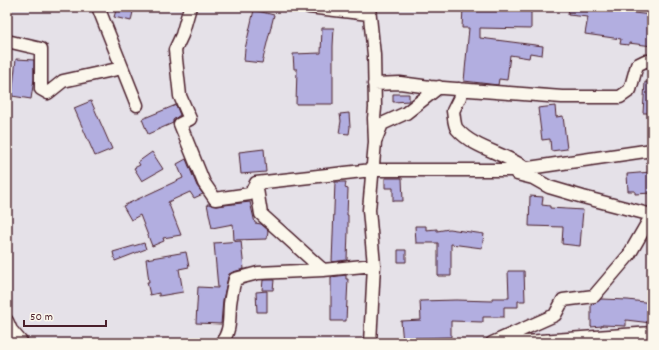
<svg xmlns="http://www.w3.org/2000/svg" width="659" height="350" viewBox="0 0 659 350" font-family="Dekko,sans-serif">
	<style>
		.building { fill: #b2aee0; stroke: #4a1f2b }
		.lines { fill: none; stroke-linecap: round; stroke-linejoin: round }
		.minor-casing { stroke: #4a1f2b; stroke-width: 15 }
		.minor { stroke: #fbf7ec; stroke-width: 12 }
	</style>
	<rect width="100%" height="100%" fill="#e5e1e8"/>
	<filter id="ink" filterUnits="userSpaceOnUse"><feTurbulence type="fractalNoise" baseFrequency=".025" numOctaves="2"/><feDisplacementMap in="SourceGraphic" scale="8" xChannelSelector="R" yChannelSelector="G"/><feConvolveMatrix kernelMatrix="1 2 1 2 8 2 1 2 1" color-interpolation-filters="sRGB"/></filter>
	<g filter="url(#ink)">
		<!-- building -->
		<path class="building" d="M117,7H134L131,21L114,17Z
			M463,7H531V29L480,28V38L543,46L542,55L530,53L529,58L510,55L507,80L499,79L498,85L464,81L469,28H462Z
			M569,7H598L618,10L619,7H634L633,13L652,15V46L629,43V45L620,44L621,39L585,34L588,17L568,15Z
			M254,10L274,15L262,63L244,61L245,49Z
			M322,28H334L333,46V104H296L297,69H294L293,54L321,53Z
			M16,59L34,60V79L31,99L12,96Z
			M645,82L652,83V113H643Z
			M393,94H409V101L393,102Z
			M91,101L112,149L95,156L74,108Z
			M176,105L180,115L173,120V123L148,134L142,119Z
			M555,106L556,117L563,116L567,149L551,151L550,139L542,140L538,108Z
			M349,113L350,127L349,134L339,133L341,121L340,114Z
			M264,149L266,172L241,174L239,152Z
			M152,152L163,169L142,181L134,168L140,165L138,162Z
			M186,159L197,186L203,194L194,198L190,192L168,202L181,235L163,238L164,241L152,246L140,215L131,220L123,206L183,178L177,164Z
			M651,172L652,193L635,194V191H628L627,174Z
			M385,178H402L403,201H393V188H385Z
			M335,182H346L345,188L348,189L347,215H348V231L347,260L332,262Z
			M530,196L543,197L542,205L550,206V208L583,210L580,246L562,244L563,227L529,226Z
			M250,202L255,223L261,224L268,230L267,239L234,240L233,224L212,228L207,204H209L216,206Z
			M415,226H426V230L437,229V231L449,229L484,234L482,248L451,244V276H438V243H416Z
			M241,241L244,269L233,272L229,274L228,277L223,300L221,324L196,323L198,287L218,288L214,243Z
			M144,243L146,249L115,261L113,252Z
			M398,250H406V262H398Z
			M186,252L189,267L179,269L183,292L159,296V293L150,295L147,282H149L146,259Z
			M508,271H524L525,301H518V307H504V317H483V322L451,321V337L415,338L416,343H403L401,321L421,320L420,301L456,300L492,301V298H509Z
			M346,275V279H348L346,321H331V277Z
			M263,280H274L273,290H262Z
			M267,291V312H257L256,292Z
			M601,299L628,300L652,303L651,323L626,320V326L602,325V326L591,327V304L595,303Z"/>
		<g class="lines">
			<defs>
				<path id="minor" d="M98,7L137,105
					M190,7L182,35L175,50L180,96L190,119L180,124L204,183L215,199L250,194L256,183L372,170H515L517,174L533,178L549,187L583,197L652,215
					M309,7L369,14
					M369,7L374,55L375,108L374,118L375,142L369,210L374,265L370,343
					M7,41L41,49V89L48,93L63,81L122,68
					M374,84L400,83L430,87L562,97H620L630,90L637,65L645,61H652
					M459,89L460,97L453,111C454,116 454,125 457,129C474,149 505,153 525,168
					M376,139L382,124L406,113L439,87
					M515,170L652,150
					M256,183L261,214L323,270
					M7,321L11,330L22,343
					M221,343C231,332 229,318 230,304C231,296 233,287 235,279L258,273L323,270L374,265
					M492,343L555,315L563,300L594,296L629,255L652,215
					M512,343L652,333"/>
			</defs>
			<!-- minor casing -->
			<use href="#minor" class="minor-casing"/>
			<!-- minor -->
			<use href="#minor" class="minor"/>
		</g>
	</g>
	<!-- margin -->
	<rect width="659" height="350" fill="none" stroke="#fbf7ec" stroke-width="24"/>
	<rect x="12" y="12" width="635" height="326" fill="none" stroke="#4a1f2b" stroke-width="1.5" filter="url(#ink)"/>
	<!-- scale -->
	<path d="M24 320v6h82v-6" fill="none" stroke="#4a1f2b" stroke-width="2"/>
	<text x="30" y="320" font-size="12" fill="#4a1f2b" stroke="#fbf7ec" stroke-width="3" paint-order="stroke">50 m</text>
</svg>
